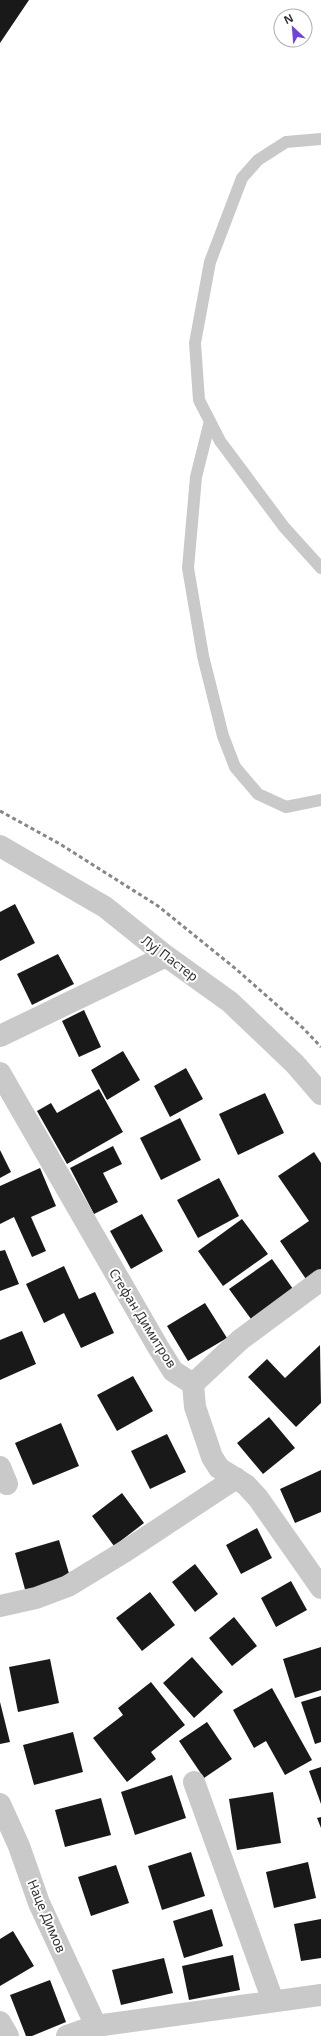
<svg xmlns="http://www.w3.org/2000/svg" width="321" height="2036" viewBox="0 0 321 2036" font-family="'Noto Sans',sans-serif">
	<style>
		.building { fill: #191919 }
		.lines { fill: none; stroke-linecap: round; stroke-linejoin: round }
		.service { stroke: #c9c9c9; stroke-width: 12 }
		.minor { stroke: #c9c9c9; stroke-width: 22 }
		.rail { stroke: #878787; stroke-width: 3; stroke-dasharray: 4 3; stroke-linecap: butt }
		.labels { text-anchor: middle; stroke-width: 4; stroke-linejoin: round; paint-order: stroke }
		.street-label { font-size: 13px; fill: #323232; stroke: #fff }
	</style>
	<rect width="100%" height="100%" fill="#fff"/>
	<!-- building -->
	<path class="building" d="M0,0H29L0,43Z
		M15,904L35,943L0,961V912Z
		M58,954L74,984L32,1005L17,974Z
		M84,1010L101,1047L79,1057L62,1021Z
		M123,1051L140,1080L107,1100L91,1070Z
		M186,1068L203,1099L170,1117L154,1086Z
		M99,1089L123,1132L67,1164L37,1111L51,1103L57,1113Z
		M265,1093L284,1133L238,1155L219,1114Z
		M180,1118L201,1160L161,1180L140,1138Z
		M113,1146L122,1164L103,1173L118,1202L94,1214L70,1168Z
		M0,1150L11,1172L0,1178Z
		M314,1152L321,1163V1273L308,1282L280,1241L309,1221L278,1176Z
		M40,1168L56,1206L31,1217L46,1251L32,1257L14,1217L0,1224V1186Z
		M219,1178L239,1216L198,1238L177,1200Z
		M142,1214L163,1251L131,1269L110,1231Z
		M242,1219L268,1254L223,1286L198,1251Z
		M5,1250L19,1284L0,1291V1251Z
		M272,1259L293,1289L251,1319L229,1289Z
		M64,1266L79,1299L95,1292L114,1333L81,1348L64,1313L44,1323L26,1284Z
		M205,1303L227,1338L188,1361L167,1326Z
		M22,1331L36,1364L0,1380V1340Z
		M320,1345L321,1403L296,1427L248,1377L267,1359L285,1378Z
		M133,1376L153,1411L117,1431L97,1395Z
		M269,1417L295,1448L263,1474L237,1443Z
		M61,1423L79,1466L33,1485L15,1443Z
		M167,1434L186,1472L150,1489L131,1451Z
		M321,1470V1512L295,1523L280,1489Z
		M122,1493L144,1523L114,1546L92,1516Z
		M257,1528L272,1558L241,1574L226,1545Z
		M59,1540L71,1580L26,1593L15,1553Z
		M195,1564L218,1594L195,1612L172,1582Z
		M291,1581L307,1610L276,1627L261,1598Z
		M150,1592L175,1625L142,1651L116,1618Z
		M234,1617L257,1646L232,1666L209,1638Z
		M321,1647V1690L295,1698L283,1659Z
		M192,1657L223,1692L194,1718L163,1683Z
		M50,1659L59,1703L18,1712L9,1667Z
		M151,1682L185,1725L151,1752L156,1759L127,1782L93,1738L123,1715L118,1708Z
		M272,1688L312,1760L285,1775L266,1741L254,1748L233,1710Z
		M321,1696V1742L315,1744L301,1702Z
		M0,1702L10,1742L0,1744Z
		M207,1722L232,1759L204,1778L179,1741Z
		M73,1732L83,1772L34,1785L23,1745Z
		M321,1767V1804L309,1771Z
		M172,1775L186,1818L135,1835L121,1792Z
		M273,1792L281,1843L237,1850L229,1799Z
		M101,1798L111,1835L65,1847L55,1810Z
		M321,1817V1828L317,1818Z
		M191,1852L205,1896L162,1910L148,1866Z
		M308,1862L316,1898L274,1908L266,1872Z
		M116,1865L129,1903L91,1916L78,1877Z
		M212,1909L223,1946L184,1958L173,1921Z
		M321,1919V1958L301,1961L294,1924Z
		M13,1931L34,1966L0,1986V1939Z
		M233,1955L240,1990L189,2000L182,1966Z
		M164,1958L173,1993L121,2005L112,1970Z
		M50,1980L66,2022L32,2036H26L10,1995Z"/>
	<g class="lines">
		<!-- service -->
		<path class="service" d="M321,139L286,142L258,160L242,178L210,262L195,343L199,400L220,441L284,527L321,568
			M210,421L196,477L188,568L203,656L223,736L235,767L258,794L286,807L321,800"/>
		<!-- minor -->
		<path class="minor" d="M0,846L105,907L166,956L230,1002L295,1064L321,1094
			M0,1036L166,956
			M0,1073L158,1347L173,1371L193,1384L195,1407L212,1457L219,1468L246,1485L258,1498L321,1588
			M193,1384L240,1340L321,1280
			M0,1467L7,1484
			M0,1606L36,1598L68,1586L127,1550L236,1478
			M194,1782L273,2001
			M0,1804L19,1846L39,1903L96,2026L321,1995
			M0,2022L8,2036
			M67,2036L96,2026"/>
		<!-- rail -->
		<path class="rail" d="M0,811L60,844L158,906L236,969L303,1028L321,1047"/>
	</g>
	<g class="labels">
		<!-- street labels -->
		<g class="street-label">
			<text transform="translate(170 958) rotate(37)" y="5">Луј Пастер</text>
			<text transform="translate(143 1318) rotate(58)" y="5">Стефан Димитров</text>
			<text transform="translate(47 1916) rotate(67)" y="5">Наце Димов</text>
		</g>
	</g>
	<!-- north arrow -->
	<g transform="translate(293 28) rotate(334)"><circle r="19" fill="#ffffff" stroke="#adadad"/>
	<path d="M0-3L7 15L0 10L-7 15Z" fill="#6f43db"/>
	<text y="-6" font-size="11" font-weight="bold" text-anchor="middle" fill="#323232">N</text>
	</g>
</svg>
